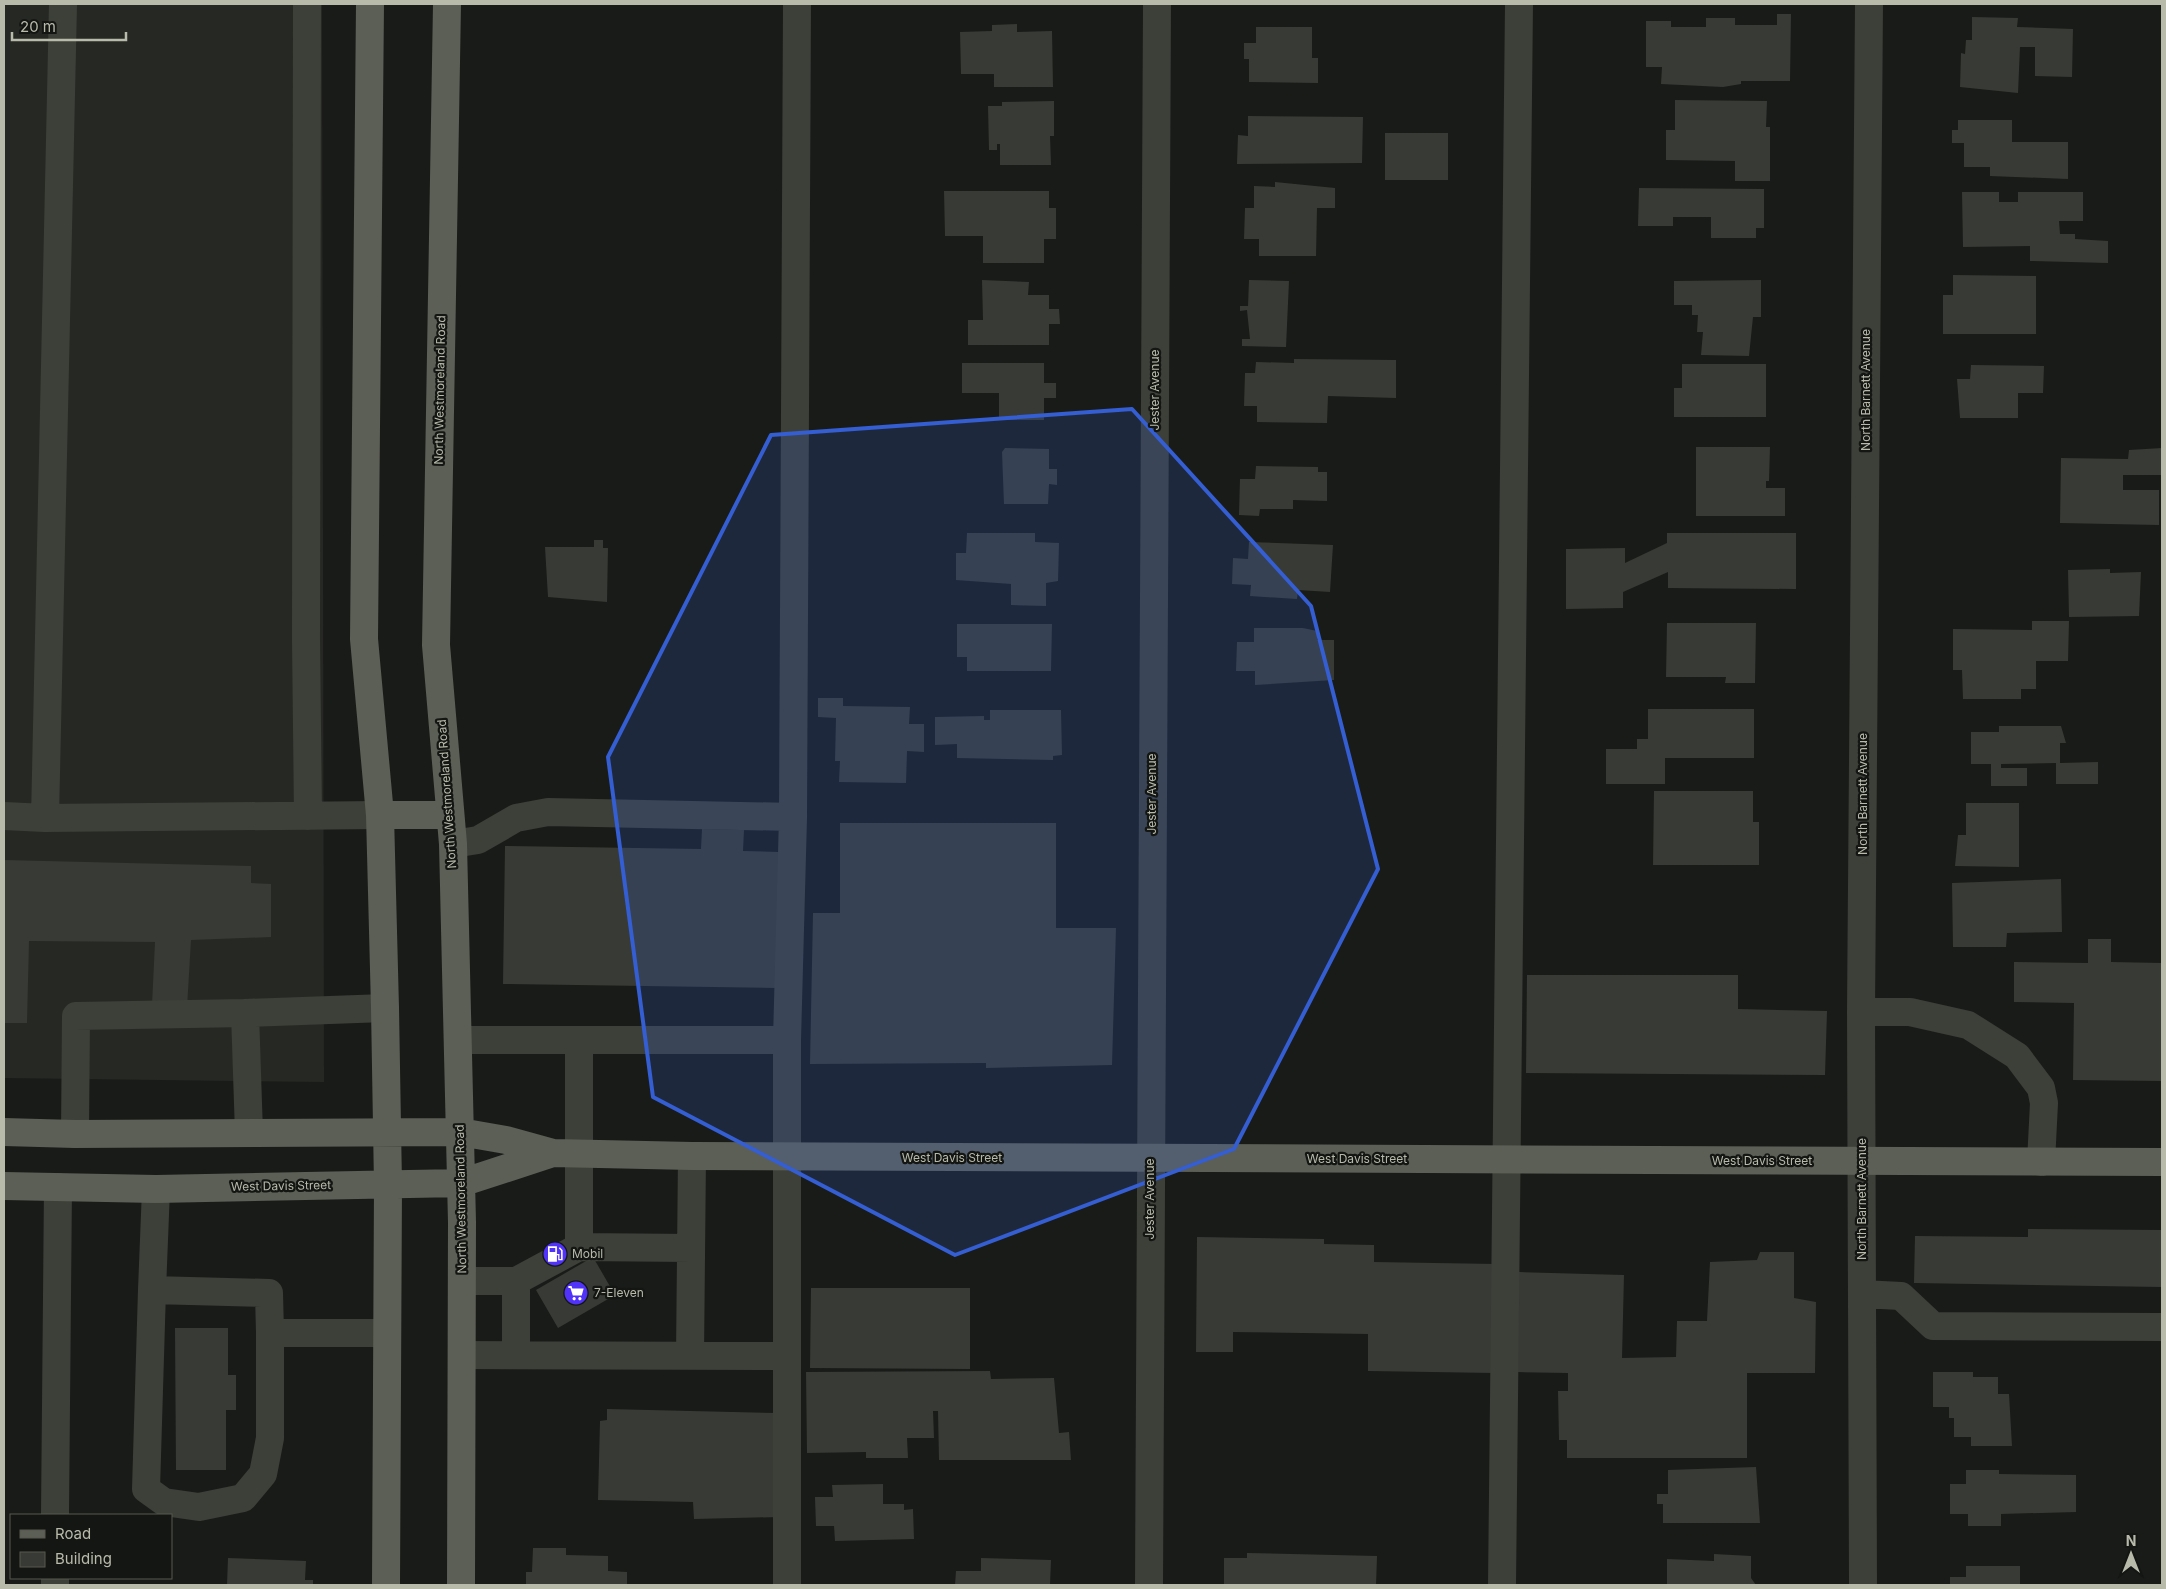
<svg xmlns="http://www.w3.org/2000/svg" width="2166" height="1589" viewBox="0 0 2166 1589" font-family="Inter,sans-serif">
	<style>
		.built { fill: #262824 }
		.building { fill: #383a35 }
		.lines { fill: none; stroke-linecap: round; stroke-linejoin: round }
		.minor { stroke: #3d4039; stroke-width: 28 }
		.major { stroke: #5c5f55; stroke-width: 28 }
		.marked { fill: #345ed1; fill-opacity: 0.2; stroke: #345ed1; stroke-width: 4; stroke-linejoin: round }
		.labels { text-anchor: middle; stroke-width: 4.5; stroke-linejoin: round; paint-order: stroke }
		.street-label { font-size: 12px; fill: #b8bbaa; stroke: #141613 }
		.poi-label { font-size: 12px; fill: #b8bbaa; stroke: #141613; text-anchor: start }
	</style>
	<rect width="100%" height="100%" fill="#191b18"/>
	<!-- built -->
	<path class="built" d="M4,4H322L324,1082L4,1078Z"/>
	<!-- building -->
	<path class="building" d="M1777,14H1791L1790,81H1741V84L1723,87L1661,84L1662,67H1646V21H1671V27H1706V18H1735V25H1777Z
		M1972,17L2018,18L2017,27L2073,29L2072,77L2035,76V47H2020L2018,93L1960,87L1961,53L1965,54L1966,40H1972Z
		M1017,24V32L1052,31L1053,87H994V74H961L960,32L992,31V25Z
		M1256,27H1312V58H1318V83L1249,82V59H1244V43H1256Z
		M1675,100L1767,101L1766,127H1770V181H1735V161L1666,160V130H1675Z
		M1054,101V136H1050L1051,165H1000V144H997V150H989L988,106H1002V102Z
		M1248,116L1363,117L1362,163L1237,164L1238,135L1248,136Z
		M1958,120H2012V142H2068V179L1990,176V167H1964V143H1952V130H1958Z
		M1385,133H1448V180H1385Z
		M1275,182L1335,188V208H1317L1316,256H1259V239H1244L1245,208H1254V186L1275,187Z
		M1639,188L1764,189V228H1756V238H1711V217H1673V226H1638Z
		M944,191H1049V208H1056V239H1044V263H983V236H945Z
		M1962,192H1999V202H2018V192H2083V221H2059L2060,234H2075V239L2108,241V263L2030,261V246L1963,247Z
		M1953,275L2036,276V334H1943V295H1953Z
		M982,280L1029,282L1028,295H1049V309H1059L1060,324H1049V345H968V320H983Z
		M1249,280L1289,281L1286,347L1242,346V339H1250L1247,310L1240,311V306H1248Z
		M1761,280V317H1753L1749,356L1701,355L1703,332H1697L1698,315H1692V305H1674V281Z
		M1294,359L1396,360V398L1328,396L1327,423L1257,422V406H1244L1245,373H1255L1256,362L1294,363Z
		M962,363H1044V383H1056V398H1044V420H999V393H962Z
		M1682,364H1766V417H1674V388H1682Z
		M1971,365L2044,366L2043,393H2018V418H1960L1957,379H1970Z
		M1696,447H1770L1769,481H1766V488H1785V516H1696Z
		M1005,448L1049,449V469H1057V485L1049,484L1048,504H1004L1002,452Z
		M2162,448V475H2123V490H2159V525L2060,523L2061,458L2128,459L2129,450Z
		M1256,466L1318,467V472H1327V501L1293,500V509H1260L1259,516L1239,515L1240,479H1255Z
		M967,533H1035V542L1059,543L1058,581L1046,583V606L1011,605V584L956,580V553H966Z
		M1667,533H1796V589L1668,588V572L1623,592V608L1566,609V549L1625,548V563L1667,543Z
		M594,540H603V548H608L607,602L548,597L545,547H594Z
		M1249,542L1333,545L1330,592L1298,590L1297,599L1250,596L1251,585L1232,584L1233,558L1248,559Z
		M2110,569V573L2141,572L2139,616L2069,617L2068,570Z
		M2032,621H2069L2068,661H2036V689H2021V699H1963L1962,670H1953V629L2032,630Z
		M1667,623H1756L1755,683H1725L1726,677H1666Z
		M957,624H1052L1051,671H967V657H957Z
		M1254,628H1303L1317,631V640H1334V680L1255,685V671H1236L1237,642H1254Z
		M818,698H843V706L910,707L909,724H924V752L907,751L906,783L839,782L840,761H835L836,718L818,717Z
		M1648,709H1754V758H1665V784H1606V749H1637V739H1648Z
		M990,710H1061L1062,755L1053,756V760L957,758V744L935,745V717L984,716V720H990Z
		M1999,726H2061L2066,743H2060V763L2098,762V784H2056V763L2001,764V768H2027V786H1991V764H1971V732H1999Z
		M1654,791H1753V822H1759V865H1653Z
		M1966,803H2019V867L1955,866L1958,835H1966Z
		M840,823H1056V928H1116L1112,1065L986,1068V1063L810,1064L813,913H840Z
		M702,829L744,830L743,851L779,852L777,988L503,984L505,846L701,849Z
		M4,860L251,866V883L271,884V937L191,940L186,1025L151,1026L155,942L29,941L27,1023H4Z
		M2061,879L2062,932L2007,933L2006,947H1953L1952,883Z
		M2088,939H2111V962L2162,963V1081L2073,1080L2074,1003L2014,1002V962L2088,963Z
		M1527,975H1738V1009L1827,1011L1825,1075L1526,1073Z
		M2028,1229L2162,1230V1287L1914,1283L1915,1236L2028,1237Z
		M1197,1237L1324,1239V1244L1374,1245V1262L1496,1264L1495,1373L1368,1371V1334L1233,1332V1352H1196Z
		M1760,1252H1794V1298L1816,1302L1815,1373H1747V1458H1567V1440H1559L1558,1391H1568V1373L1517,1372L1519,1272L1624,1275L1622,1358L1676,1357L1677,1321H1707L1710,1262L1757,1260Z
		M593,1257L615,1295L558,1328L536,1290Z
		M811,1288H970V1369L810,1368Z
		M175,1328H228V1375H236V1410H226V1470H176Z
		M990,1371L991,1379L1054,1378L1059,1433L1069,1432L1071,1460H939L938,1411H933L934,1438H907L908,1458H866V1452L807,1453L806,1372Z
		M1933,1372H1973V1377H1998V1394H2009L2012,1446H1971V1437H1954V1418H1949V1407H1933Z
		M607,1409L776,1413L779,1517L694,1519L693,1502L598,1500L600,1421L607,1420Z
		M1756,1467L1760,1523H1663V1504H1657V1494H1668V1470Z
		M1966,1470H1999V1474L2076,1475V1512L2001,1514V1526H1968V1514H1950V1484H1966Z
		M883,1484V1504H904V1510L913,1509L914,1539L835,1541L834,1526H816L815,1497H833L832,1485Z
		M533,1548H566V1555L608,1556V1571L627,1572V1585L526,1584V1572H532Z
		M1247,1553L1377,1556L1376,1585H1224V1558H1247Z
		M1714,1554L1751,1556V1578L1756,1585H1667V1559L1714,1561Z
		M228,1558L306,1561L305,1580H313V1585H227Z
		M981,1558L1051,1560L1050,1585H955L956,1571H981Z
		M1966,1566H2020V1585H1950V1577H1966Z"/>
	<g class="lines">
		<!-- minor -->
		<path class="minor" d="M307,4L306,638L308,816
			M4,816L45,818L63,4
			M45,818L380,815
			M453,844L478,840L516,818L548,812L793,817
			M1861,1012H1910L1968,1025L2017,1056L2041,1088L2044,1103L2041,1162
			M458,1040H787
			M249,1133L245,1013L385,1008
			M75,1134L76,1016L245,1013
			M156,1189L152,1290L269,1293L270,1333H386
			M579,1247L691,1248
			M462,1281H516L579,1247V1040
			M516,1281V1355
			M152,1290L146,1489L164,1502L199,1507L243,1498L263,1474L270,1438V1333
			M1862,1294L1901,1296L1933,1326L2162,1327
			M462,1355L787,1356
			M690,1356L692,1156
			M55,1515L58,1187
			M55,1585V1578
			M787,1585V1040L793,817L797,4
			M1149,1585L1157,4
			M1502,1585L1519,4
			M1863,1585L1861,1012L1869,4"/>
		<!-- major -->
		<path class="major" d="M370,4L364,639L380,815L385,1008L388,1185L386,1585
			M447,4L436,645L453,844L462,1222L461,1585
			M380,815H450
			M4,1132L75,1134L460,1132L506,1140L553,1153L692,1156L2162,1162
			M4,1186L156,1189L461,1183L553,1153"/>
	</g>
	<!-- marked area -->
	<path class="marked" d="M1132,409L1311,606L1378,869L1234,1149L955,1255L653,1097L608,757L771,435Z"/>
	<!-- icons -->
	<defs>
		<symbol id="fuel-disc" viewBox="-11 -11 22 22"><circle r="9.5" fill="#5032f9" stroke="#141613"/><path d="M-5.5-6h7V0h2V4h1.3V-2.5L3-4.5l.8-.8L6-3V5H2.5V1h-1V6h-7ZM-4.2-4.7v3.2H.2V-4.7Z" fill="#fff"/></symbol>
		<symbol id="supermarket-disc" viewBox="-11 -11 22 22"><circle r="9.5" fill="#5032f9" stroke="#141613"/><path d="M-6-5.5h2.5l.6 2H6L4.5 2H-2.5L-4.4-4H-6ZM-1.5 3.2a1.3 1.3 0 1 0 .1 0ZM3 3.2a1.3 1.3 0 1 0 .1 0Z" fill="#fff"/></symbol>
	</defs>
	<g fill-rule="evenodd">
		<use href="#fuel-disc" x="541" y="1240" width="28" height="28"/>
		<use href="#supermarket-disc" x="562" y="1279" width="28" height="28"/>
	</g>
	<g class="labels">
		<!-- street labels -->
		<g class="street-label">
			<text transform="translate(440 390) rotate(-89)" y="4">North Westmoreland Road</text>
			<text transform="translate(1155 390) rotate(-90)" y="4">Jester Avenue</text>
			<text transform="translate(1866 390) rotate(-90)" y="4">North Barnett Avenue</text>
			<text transform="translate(447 794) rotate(-94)" y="4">North Westmoreland Road</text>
			<text transform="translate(1152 794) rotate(-90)" y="4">Jester Avenue</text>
			<text transform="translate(1863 794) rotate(-90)" y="4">North Barnett Avenue</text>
			<text x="952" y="1162">West Davis Street</text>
			<text x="1357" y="1163">West Davis Street</text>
			<text x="1762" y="1165">West Davis Street</text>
			<text transform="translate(281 1186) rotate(-1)" y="4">West Davis Street</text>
			<text transform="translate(461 1199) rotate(-91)" y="4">North Westmoreland Road</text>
			<text transform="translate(1150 1199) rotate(-90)" y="4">Jester Avenue</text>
			<text transform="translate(1862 1199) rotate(-90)" y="4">North Barnett Avenue</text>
		</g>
		<!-- poi labels -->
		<g class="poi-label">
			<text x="572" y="1258">Mobil</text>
			<text x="594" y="1297">7-Eleven</text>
		</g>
	</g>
	<!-- border -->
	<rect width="2166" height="1589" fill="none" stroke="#b8bbaa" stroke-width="10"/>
	<!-- legend -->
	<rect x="10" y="1514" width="162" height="65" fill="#141613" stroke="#56584f"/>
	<rect x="20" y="1530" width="25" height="8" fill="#5c5f55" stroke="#56584f"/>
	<text x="55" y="1539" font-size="15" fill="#b8bbaa">Road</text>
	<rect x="20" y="1552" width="25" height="15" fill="#383a35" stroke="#56584f"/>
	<text x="55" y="1564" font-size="15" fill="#b8bbaa">Building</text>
	<!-- north arrow -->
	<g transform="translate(2131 1554)" stroke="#141613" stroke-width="4" paint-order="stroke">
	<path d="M0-4L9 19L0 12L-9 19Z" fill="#b8bbaa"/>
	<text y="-8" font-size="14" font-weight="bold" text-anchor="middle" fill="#b8bbaa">N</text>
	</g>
	<!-- scale -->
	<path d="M12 32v8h114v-8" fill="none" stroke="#b8bbaa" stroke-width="2.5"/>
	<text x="20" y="32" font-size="15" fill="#b8bbaa" stroke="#141613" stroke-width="4" paint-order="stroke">20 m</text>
</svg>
